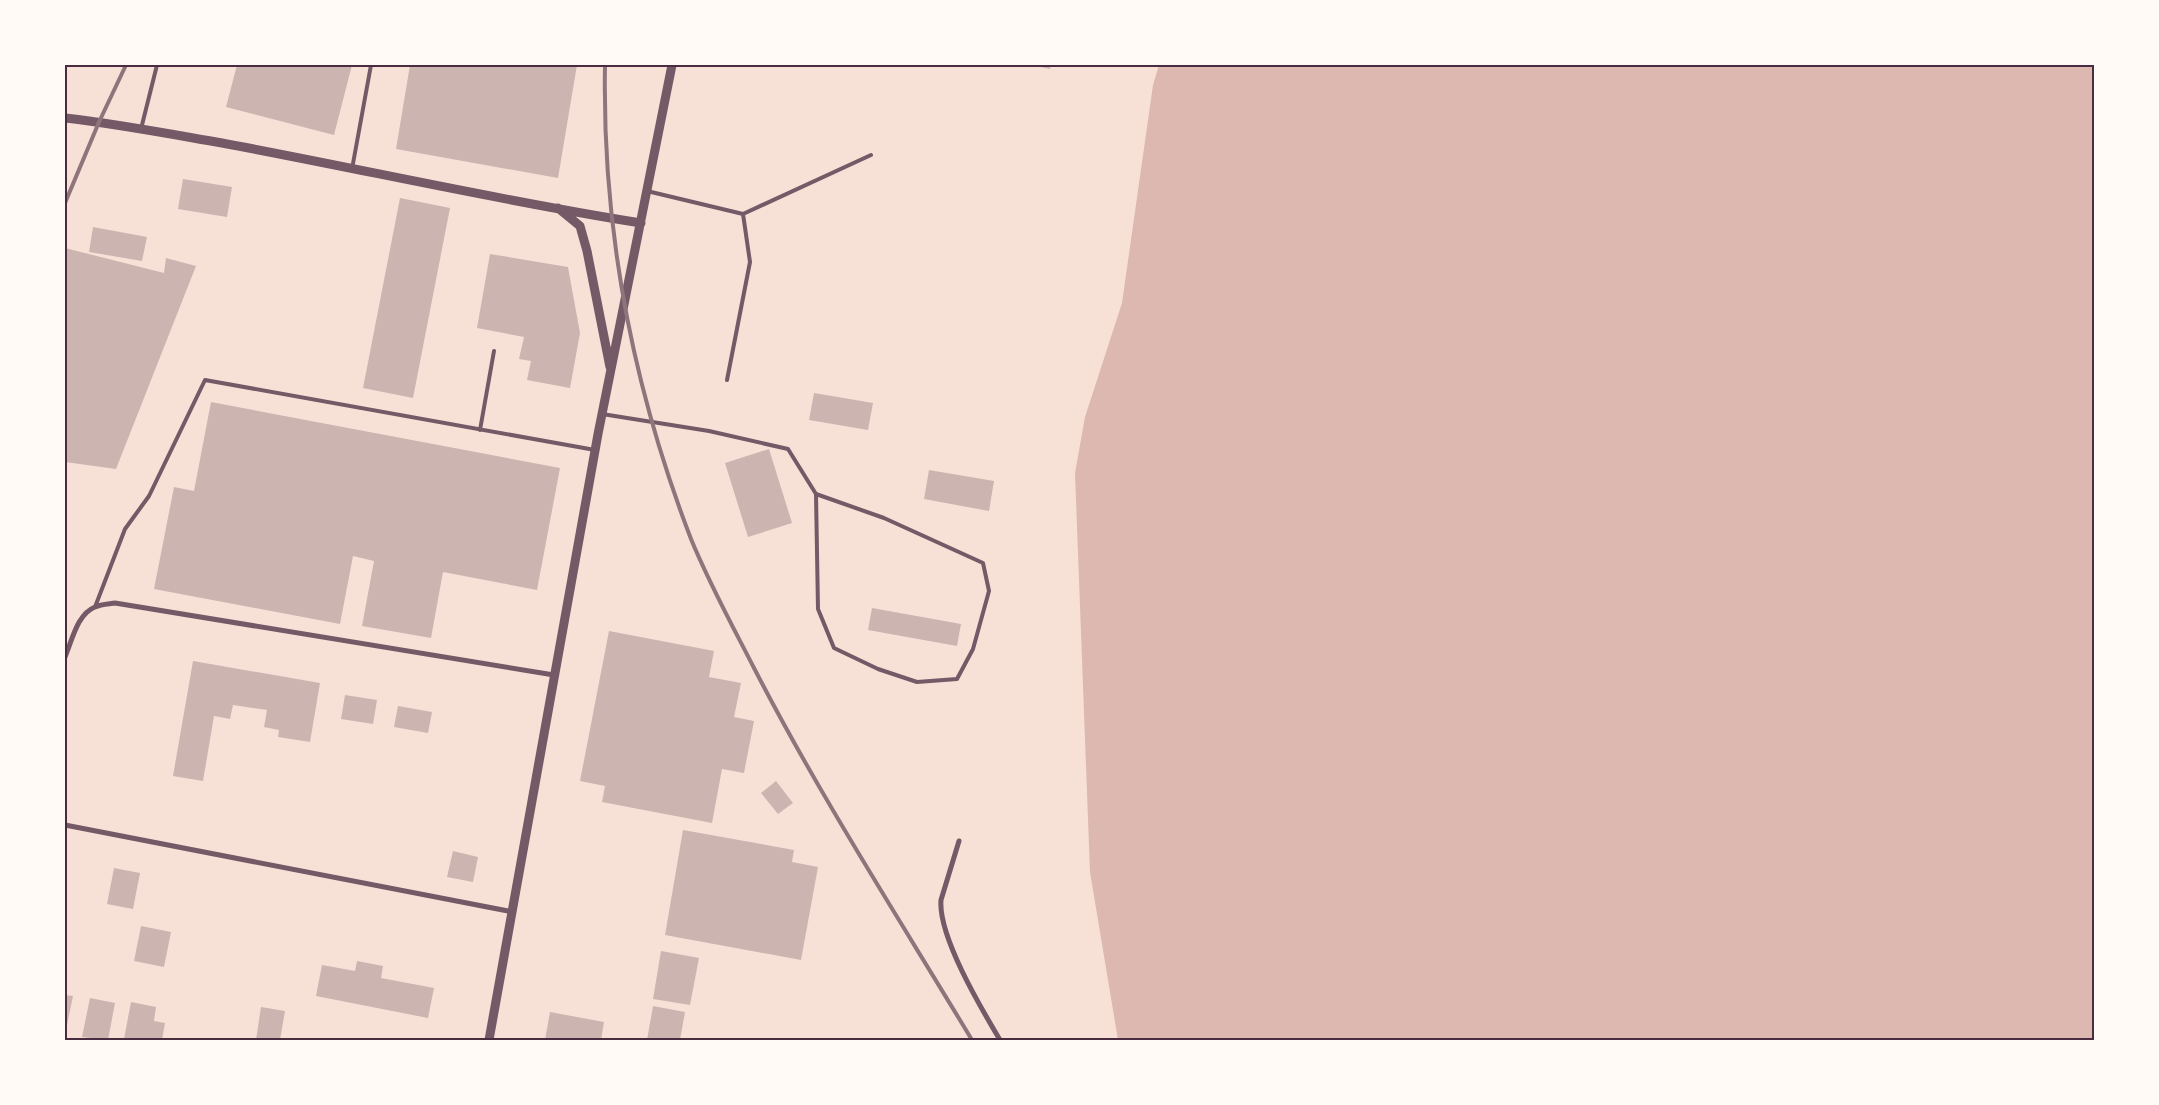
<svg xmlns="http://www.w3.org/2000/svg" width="2159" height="1105" viewBox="0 0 2159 1105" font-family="'Fira Sans Condensed',sans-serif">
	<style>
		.water { fill: #dcb8b0 }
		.building { fill: #ccb4b1 }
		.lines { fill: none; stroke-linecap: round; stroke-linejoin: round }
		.service { stroke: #755966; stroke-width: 4 }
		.minor { stroke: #755966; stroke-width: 5 }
		.tertiary { stroke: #755966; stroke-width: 9 }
		.rail { stroke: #8f747c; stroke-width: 4 }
		.neatline { fill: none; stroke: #4a2c40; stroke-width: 2 }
	</style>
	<rect width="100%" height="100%" fill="#f7e1d7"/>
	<!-- water -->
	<path class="water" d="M1159,65H2094V1040H1118L1090,872L1075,473L1085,417L1122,303L1153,85Z"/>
	<!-- building -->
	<path class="building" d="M237,65H352L334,135L226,107Z
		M410,65H577L558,178L396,149Z
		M1031,65H1051L1050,69Z
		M183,179L232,187L227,217L178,209Z
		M400,198L450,208L413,398L363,388Z
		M93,227L147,237L142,261L89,252Z
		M65,248L164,273L166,258L196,266L116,469L65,462Z
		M490,254L568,267L580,333L570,388L527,380L531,361L519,359L524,337L477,328Z
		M814,393L873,403L868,430L809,420Z
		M211,402L560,468L537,590L443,572L431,638L362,626L374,561L353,556L340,624L154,589L174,487L194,491Z
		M769,449L792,523L748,537L725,463Z
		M929,470L994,481L989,511L924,499Z
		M872,608L961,624L957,646L868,630Z
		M609,631L714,651L709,677L741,683L734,717L754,721L744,773L722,769L712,823L602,802L605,786L580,781Z
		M193,661L320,683L310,742L278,737L279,730L264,727L267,710L233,705L230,719L214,716L203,781L173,776Z
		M345,695L377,700L373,724L341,719Z
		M398,706L432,712L428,733L394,727Z
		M776,781L793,803L778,814L761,793Z
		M683,830L794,850L792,862L818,867L801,960L665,935Z
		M453,851L478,857L473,882L447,877Z
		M114,868L140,873L133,909L107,904Z
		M141,926L171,932L164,967L134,961Z
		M661,951L699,958L690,1005L653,999Z
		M357,961L383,966L381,978L434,988L428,1018L316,996L322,965L355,971Z
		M65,995L73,996L66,1030H65Z
		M90,998L115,1003L108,1040L82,1037Z
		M131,1002L156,1007L154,1021L165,1023L162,1040L124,1039Z
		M653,1006L685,1012L680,1040H647Z
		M261,1007L285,1011L280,1040H256Z
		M550,1012L604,1022L601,1040H545Z"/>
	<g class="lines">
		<!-- service -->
		<path class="service" d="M141,129L157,65
			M352,169L371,65
			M647,191L743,214L871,155
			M727,380L750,262L743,214
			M602,414L709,431L788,449L816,494L818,609L834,648L878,669L917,682L957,679L973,649L989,591L983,563L884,518L816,494
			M480,430L494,351
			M95,607L125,529L149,496L205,380L595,450"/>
		<!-- minor -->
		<path class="minor" d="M65,657C72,641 77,614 95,607C101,604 109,604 115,603L554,675
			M65,825L513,912
			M959,841L941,900C938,936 981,1008 1000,1040"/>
		<!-- tertiary -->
		<path class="tertiary" d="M65,118C118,124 170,134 222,143C362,169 501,201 641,223
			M558,208L580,226L587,251L610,367
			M489,1040L598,434L672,65"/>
		<!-- rail -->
		<path class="rail" d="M605,65C602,227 633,388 691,539C709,583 732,625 754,668C820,796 898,917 972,1040
			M65,203L99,122L126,65"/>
	</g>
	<!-- border -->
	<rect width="2159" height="1105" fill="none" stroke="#fffaf5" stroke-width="132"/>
	<rect x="66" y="66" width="2027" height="973" class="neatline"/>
</svg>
